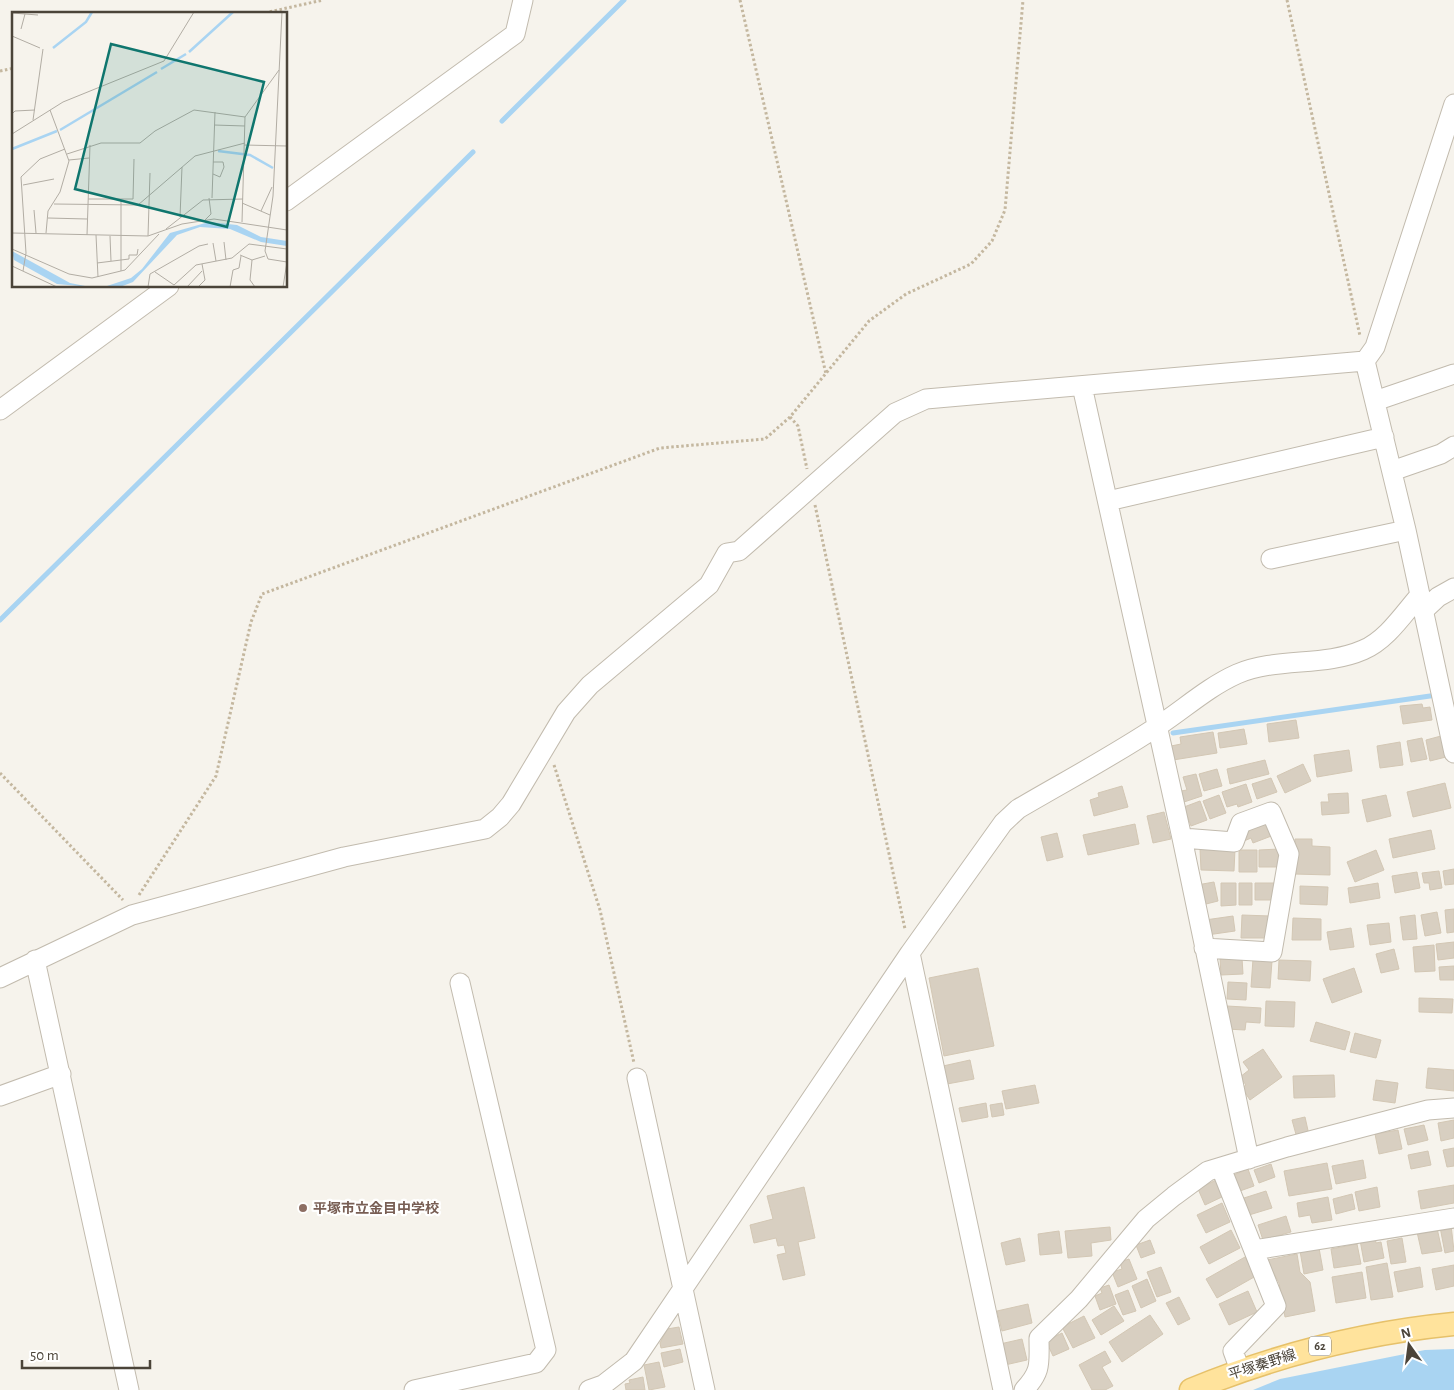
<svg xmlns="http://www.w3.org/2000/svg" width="1454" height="1390" viewBox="0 0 1454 1390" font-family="'Alegreya Sans','Noto Sans JP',sans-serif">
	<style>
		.water { fill: #a9d4f2 }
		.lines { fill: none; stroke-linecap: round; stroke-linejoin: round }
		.stream { stroke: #a9d4f2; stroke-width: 5 }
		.building { fill: #d8cfc1; stroke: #d3c7b4 }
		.minor-casing { stroke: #c2bbae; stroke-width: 21 }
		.major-casing { stroke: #e6c16a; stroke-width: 25 }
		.path { stroke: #c4b79f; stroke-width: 3; stroke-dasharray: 2.5 2.5; stroke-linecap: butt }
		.minor { stroke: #fff; stroke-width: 19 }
		.major { stroke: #ffe39c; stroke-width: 22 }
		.education-dot { fill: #8d6e63; stroke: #fff; stroke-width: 2 }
		.labels { text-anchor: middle; stroke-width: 4.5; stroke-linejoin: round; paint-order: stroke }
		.shield { fill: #fff; stroke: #817c74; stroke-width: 1 }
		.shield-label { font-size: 12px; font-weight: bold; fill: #4b4439 }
		.education-label { font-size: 14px; font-weight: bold; fill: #785e54; stroke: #fff; text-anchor: start }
		.street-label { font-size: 14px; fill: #4b4439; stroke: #fff }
		.inset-river { fill: none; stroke: #a9d4f2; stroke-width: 2.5 }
		.inset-road { fill: none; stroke: #b2ada4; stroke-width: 1 }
		.view { fill: #0f766e; fill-opacity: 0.15; stroke: #0f766e; stroke-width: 2.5 }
		.inset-edge { fill: none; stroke: #4b4439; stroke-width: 2.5 }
	</style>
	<rect width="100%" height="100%" fill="#f6f3ec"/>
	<!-- water -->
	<path class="water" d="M1454,1349V1390H1253L1280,1379L1425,1350Z"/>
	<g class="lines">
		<!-- stream -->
		<path class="stream" d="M502,121L624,0
			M0,620L473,152
			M1173,733L1437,695"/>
	</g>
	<!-- building -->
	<path class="building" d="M1422,704L1423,708L1430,707L1432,720L1403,724L1400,706Z
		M1296,720L1299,738L1269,742L1267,724Z
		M1244,729L1247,744L1220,748L1218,733Z
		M1213,732L1217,753L1173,760L1171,746L1181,744L1180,737Z
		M1441,736L1446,757L1430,761L1426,740Z
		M1422,738L1427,759L1411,762L1407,741Z
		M1400,742L1403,765L1380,768L1377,746Z
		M1349,750L1352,771L1317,777L1314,755Z
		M1265,760L1269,774L1230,784L1227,769Z
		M1303,764L1311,781L1285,793L1277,776Z
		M1217,769L1222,786L1204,791L1199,774Z
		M1196,774L1202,796L1184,802L1181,791L1187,790L1183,777Z
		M1271,778L1277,792L1257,799L1252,784Z
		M1445,783L1451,808L1413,817L1407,792Z
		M1246,784L1252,802L1238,807L1237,804L1227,807L1222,792Z
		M1122,786L1128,807L1094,816L1090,800L1099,797L1098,793Z
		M1348,793L1349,813L1322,815L1321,802H1329L1328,794Z
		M1219,795L1226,813L1210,819L1203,801Z
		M1386,795L1391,816L1367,822L1362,800Z
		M1200,801L1207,820L1191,826L1184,807Z
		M1164,812L1171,839L1153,843L1147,816Z
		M1268,820L1274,835L1253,843L1251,838L1244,841L1242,835L1249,832L1247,828Z
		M1135,824L1139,844L1088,855L1083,835Z
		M1431,830L1435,849L1393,858L1389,839Z
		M1057,833L1063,857L1047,861L1041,837Z
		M1295,839H1312V846L1330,847V875L1294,874Z
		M1200,849H1235L1234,871L1201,870Z
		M1279,849V867H1259V850Z
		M1239,850H1257V872H1239Z
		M1376,850L1384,870L1355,882L1347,862Z
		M1454,869V884L1445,885L1443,871Z
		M1439,871L1442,888L1430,890L1429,883H1424L1422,873Z
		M1417,872L1420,888L1395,893L1392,876Z
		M1214,882L1218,901L1202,905L1197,885Z
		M1221,883H1236V905L1221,906Z
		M1239,883H1252V905H1239Z
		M1255,883H1277L1276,900H1255Z
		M1378,883L1380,898L1350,903L1348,888Z
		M1300,886L1328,887L1327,905L1300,904Z
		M1454,909V932L1447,933L1445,910Z
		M1437,912L1441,933L1425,936L1421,915Z
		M1242,915L1270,916L1269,938H1241Z
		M1415,915L1417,939L1403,940L1400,917Z
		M1233,916L1235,931L1207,935L1205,920Z
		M1293,918L1321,919V940H1292Z
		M1389,923L1391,942L1370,945L1367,925Z
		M1351,928L1354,947L1330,950L1327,932Z
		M1454,942V958L1438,960L1436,944Z
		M1434,945L1435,971L1415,972L1413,947Z
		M1394,949L1399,969L1381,973L1376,954Z
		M1242,958L1243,974L1221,975L1220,959Z
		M1253,959L1272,961L1270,988L1251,987Z
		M1279,960L1311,961L1310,981L1278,979Z
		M1454,966V980H1440L1439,967Z
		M978,968L994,1046L944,1056L929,978Z
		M1354,968L1362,992L1332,1003L1323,979Z
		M1228,982L1247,983L1246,1000L1227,999Z
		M1419,998L1453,999L1452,1013L1419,1012Z
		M1266,1001L1295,1002L1294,1027L1265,1026Z
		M1227,1006L1261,1008L1260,1023L1246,1022L1245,1030L1226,1029Z
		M1316,1022L1350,1032L1345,1050L1310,1041Z
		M1355,1033L1381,1040L1376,1058L1350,1052Z
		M1263,1049L1282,1077L1250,1100L1242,1088L1246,1085L1240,1077L1249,1070L1243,1062Z
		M970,1060L974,1079L947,1084L943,1066Z
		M1428,1068L1454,1070V1091L1426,1088Z
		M1334,1075L1335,1097L1294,1098L1293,1076Z
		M1376,1080L1398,1083L1395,1103L1373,1100Z
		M1035,1085L1039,1103L1006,1109L1002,1091Z
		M986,1103L988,1117L962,1122L959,1108Z
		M1002,1103L1004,1115L992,1117L990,1105Z
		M1305,1117L1309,1135L1297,1138L1292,1120Z
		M1454,1120V1138L1441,1141L1438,1123Z
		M1424,1125L1428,1140L1408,1145L1404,1129Z
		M1398,1130L1402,1149L1379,1154L1375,1134Z
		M1454,1148V1166L1447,1167L1443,1150Z
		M1428,1151L1431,1165L1411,1169L1408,1155Z
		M1363,1160L1366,1178L1336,1184L1332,1166Z
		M1327,1163L1332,1189L1289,1196L1284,1171Z
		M1271,1164L1275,1177L1259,1183L1254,1170Z
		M1248,1169L1254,1186L1237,1192L1231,1176Z
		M1216,1180L1224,1196L1205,1205L1198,1189Z
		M1454,1185V1203L1421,1209L1418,1191Z
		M804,1187L815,1238L798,1242L805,1275L783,1280L777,1255L786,1253L784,1245L778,1246L776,1238L754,1243L750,1225L773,1219L767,1196Z
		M1377,1187L1380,1207L1359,1211L1355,1192Z
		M1266,1191L1272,1208L1249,1215L1244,1198Z
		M1352,1194L1355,1209L1336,1214L1333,1199Z
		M1328,1197L1332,1220L1312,1223L1310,1215L1299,1217L1297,1203Z
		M1222,1203L1230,1222L1206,1233L1197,1215Z
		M1286,1216L1291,1232L1263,1240L1258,1225Z
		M1451,1225L1454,1251L1445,1253L1440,1227Z
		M1110,1227L1111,1240L1091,1243L1092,1256L1068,1258L1065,1231Z
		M1437,1228L1442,1251L1422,1254L1417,1232Z
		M1231,1230L1240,1248L1209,1264L1200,1247Z
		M1059,1231L1062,1253L1040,1255L1038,1234Z
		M1375,1237L1376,1243L1381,1242L1384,1258L1364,1262L1360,1240Z
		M1020,1238L1025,1261L1006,1265L1001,1243Z
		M1402,1238L1406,1262L1391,1264L1387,1241Z
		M1150,1240L1155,1253L1141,1258L1136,1245Z
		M1357,1244L1361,1264L1334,1268L1331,1249Z
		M1319,1248L1323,1270L1304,1274L1300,1251Z
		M1297,1254L1300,1272L1310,1282L1315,1311L1285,1317L1279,1283L1267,1260Z
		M1245,1257L1256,1276L1217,1298L1206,1279Z
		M1129,1259L1137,1279L1118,1287L1112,1272L1122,1269L1120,1262Z
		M1387,1263L1393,1297L1371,1300L1366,1267Z
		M1454,1265V1286L1436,1290L1432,1269Z
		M1161,1267L1171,1292L1157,1297L1147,1272Z
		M1420,1267L1423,1287L1398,1292L1394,1272Z
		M1362,1272L1366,1298L1336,1303L1332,1277Z
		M1147,1279L1156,1301L1141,1308L1132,1286Z
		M1109,1285L1116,1304L1100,1310L1095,1296L1102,1293L1100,1288Z
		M1128,1290L1136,1311L1123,1315L1115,1295Z
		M1248,1291L1257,1312L1229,1325L1219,1304Z
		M1179,1297L1190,1319L1178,1325L1166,1303Z
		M1028,1304L1032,1323L1002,1331L997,1311Z
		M1114,1306L1124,1321L1101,1335L1092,1320Z
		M1150,1315L1163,1334L1122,1362L1109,1342Z
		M1084,1316L1095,1338L1073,1348L1062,1327Z
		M679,1327L683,1344L661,1348L660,1343L667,1329Z
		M1062,1333L1069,1349L1053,1356L1046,1341Z
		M1022,1339L1027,1360L1005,1365L1000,1344Z
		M680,1349L683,1362L664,1367L661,1353Z
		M1105,1351L1111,1362L1102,1367L1113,1386L1105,1390H1092L1079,1365Z
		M659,1362L665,1387L649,1390L644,1365Z
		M643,1377L645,1390H626L625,1384L630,1383L629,1380Z"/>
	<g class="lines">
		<defs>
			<path id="minor" d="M1454,104L1375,347L1365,361L1406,530L1454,753
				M286,201L515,34L523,0
				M1082,386L1182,838L1249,1159
				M1375,401L1454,374
				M0,410L169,286
				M1392,471L1441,454L1454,446
				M1108,501L1384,437
				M1271,559L1406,530
				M1423,611L1438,597L1454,588
				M1182,838L1234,842L1241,823L1271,812L1289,854L1272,952L1204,948
				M910,953L1003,1390
				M35,960L129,1390
				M0,978L132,915L344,857L485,829L500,817L511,804L566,712L590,685L709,585L727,553L739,551L895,413L926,399L1365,361
				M637,1078L705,1390
				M0,1096L61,1074
				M1221,1168L1276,1306L1233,1351L1240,1370
				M1254,1250L1454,1218
				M414,1390L536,1363L546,1350L460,983
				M589,1390L603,1385L634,1361L910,953L1003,823L1018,809C1064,782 1113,756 1158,726C1184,709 1208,687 1237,674C1277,657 1324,667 1363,650C1387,640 1404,613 1420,595
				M1024,1390C1042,1371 1039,1363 1039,1338L1079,1299L1146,1219L1174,1196L1208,1171L1287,1147L1428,1110L1454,1108"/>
			<path id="major" d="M1191,1390C1276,1355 1362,1333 1454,1324"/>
		</defs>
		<!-- minor casing -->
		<use href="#minor" class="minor-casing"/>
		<!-- major casing -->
		<use href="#major" class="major-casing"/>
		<!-- path -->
		<path class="path" d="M740,0L826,374
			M1287,0L1360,336
			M260,14L323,0
			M0,71L14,68
			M790,417L798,426L807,469
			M815,505L905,929
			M554,765L600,910L634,1063
			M0,773L123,900
			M139,895L216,776L251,622L262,594L660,448L765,439L790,417L869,321L906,294L971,264L992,241L1005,210L1023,0"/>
		<!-- minor -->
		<use href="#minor" class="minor"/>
		<!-- major -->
		<use href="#major" class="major"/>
	</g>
	<!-- markers -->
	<circle class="education-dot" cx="303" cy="1208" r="5"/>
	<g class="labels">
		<!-- shield labels -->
		<rect class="shield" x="1309" y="1336.5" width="22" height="19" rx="4"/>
		<g class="shield-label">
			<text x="1320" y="1350">62</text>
		</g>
		<!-- education labels -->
		<g class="education-label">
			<text x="313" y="1213">平塚市立金目中学校</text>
		</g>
		<!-- street labels -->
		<g class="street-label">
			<text transform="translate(1262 1364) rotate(-18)" y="5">平塚秦野線</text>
		</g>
	</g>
	<!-- overview -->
	<g transform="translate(12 12)">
		<rect width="275" height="275" fill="#f6f3ec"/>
		<path d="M197,210L225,213L249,225L275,229V234L249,230L218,217L188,215L165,223L121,270L108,275H92L119,266L130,257L158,221ZM0,239L58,271L78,275L45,272L2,248Z" fill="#a9d4f2"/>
		<path class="inset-river" d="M41,36L74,10L80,0M177,40L221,0M149,57L174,42M48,118L145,60M0,137L45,119M206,139L238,143L261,156"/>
		<path class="inset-road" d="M270,0L261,184L253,239L256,247L275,250M0,1L26,3M9,17L13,2M0,24L28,36M0,102L3,99L23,98M21,108L31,37M202,113L233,114M0,122L51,90L152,49L182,0M232,133L275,134M55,142L89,131H128L143,119L182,98L233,105M57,148L77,146M201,162L208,165L212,155L211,150H201M11,173L42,167M200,186L203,100M76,187H121L122,147M230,191L258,203M42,192L126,193L183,144L233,131M22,198L24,221M249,199L260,175M168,205L170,155M36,206L75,207M193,208L199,202L197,186M230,210L233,105L267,58M154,217L191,188L231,187M0,221L136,224L170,212L202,207L275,218M34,221L36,199L48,180L57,149L38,98M75,223L78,133M84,223L86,265M98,224L99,249M136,224L138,161M212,230L214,248M201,231L204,249M0,237L57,262L80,266L113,258L147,222M228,243L240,248L253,244M240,248L238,268L243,275M85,251L117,247V243H125L126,237M0,254L45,275M11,259L14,241L9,165L28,147L53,137M109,259V188M143,260L162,273L184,253L220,246L237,232L275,237M136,275L138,262L187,234L196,232M175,275L190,259M186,275L193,268L190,252M218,275L221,258L227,256L229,244M271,275L275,250"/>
		<path class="view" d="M99,32L252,70L215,215L63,177Z"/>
		<rect width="275" height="275" class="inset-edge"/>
	</g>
	<!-- north arrow -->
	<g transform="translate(1409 1345) rotate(346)" stroke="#ffffff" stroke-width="4" paint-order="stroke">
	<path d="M0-4L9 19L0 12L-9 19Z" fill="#4b4439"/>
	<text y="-8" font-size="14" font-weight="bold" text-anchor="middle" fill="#4b4439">N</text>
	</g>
	<!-- scale -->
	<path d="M22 1360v8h128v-8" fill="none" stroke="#4b4439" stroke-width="2.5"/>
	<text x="30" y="1360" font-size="15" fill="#4b4439" stroke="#ffffff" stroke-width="4" paint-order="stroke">50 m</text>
</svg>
